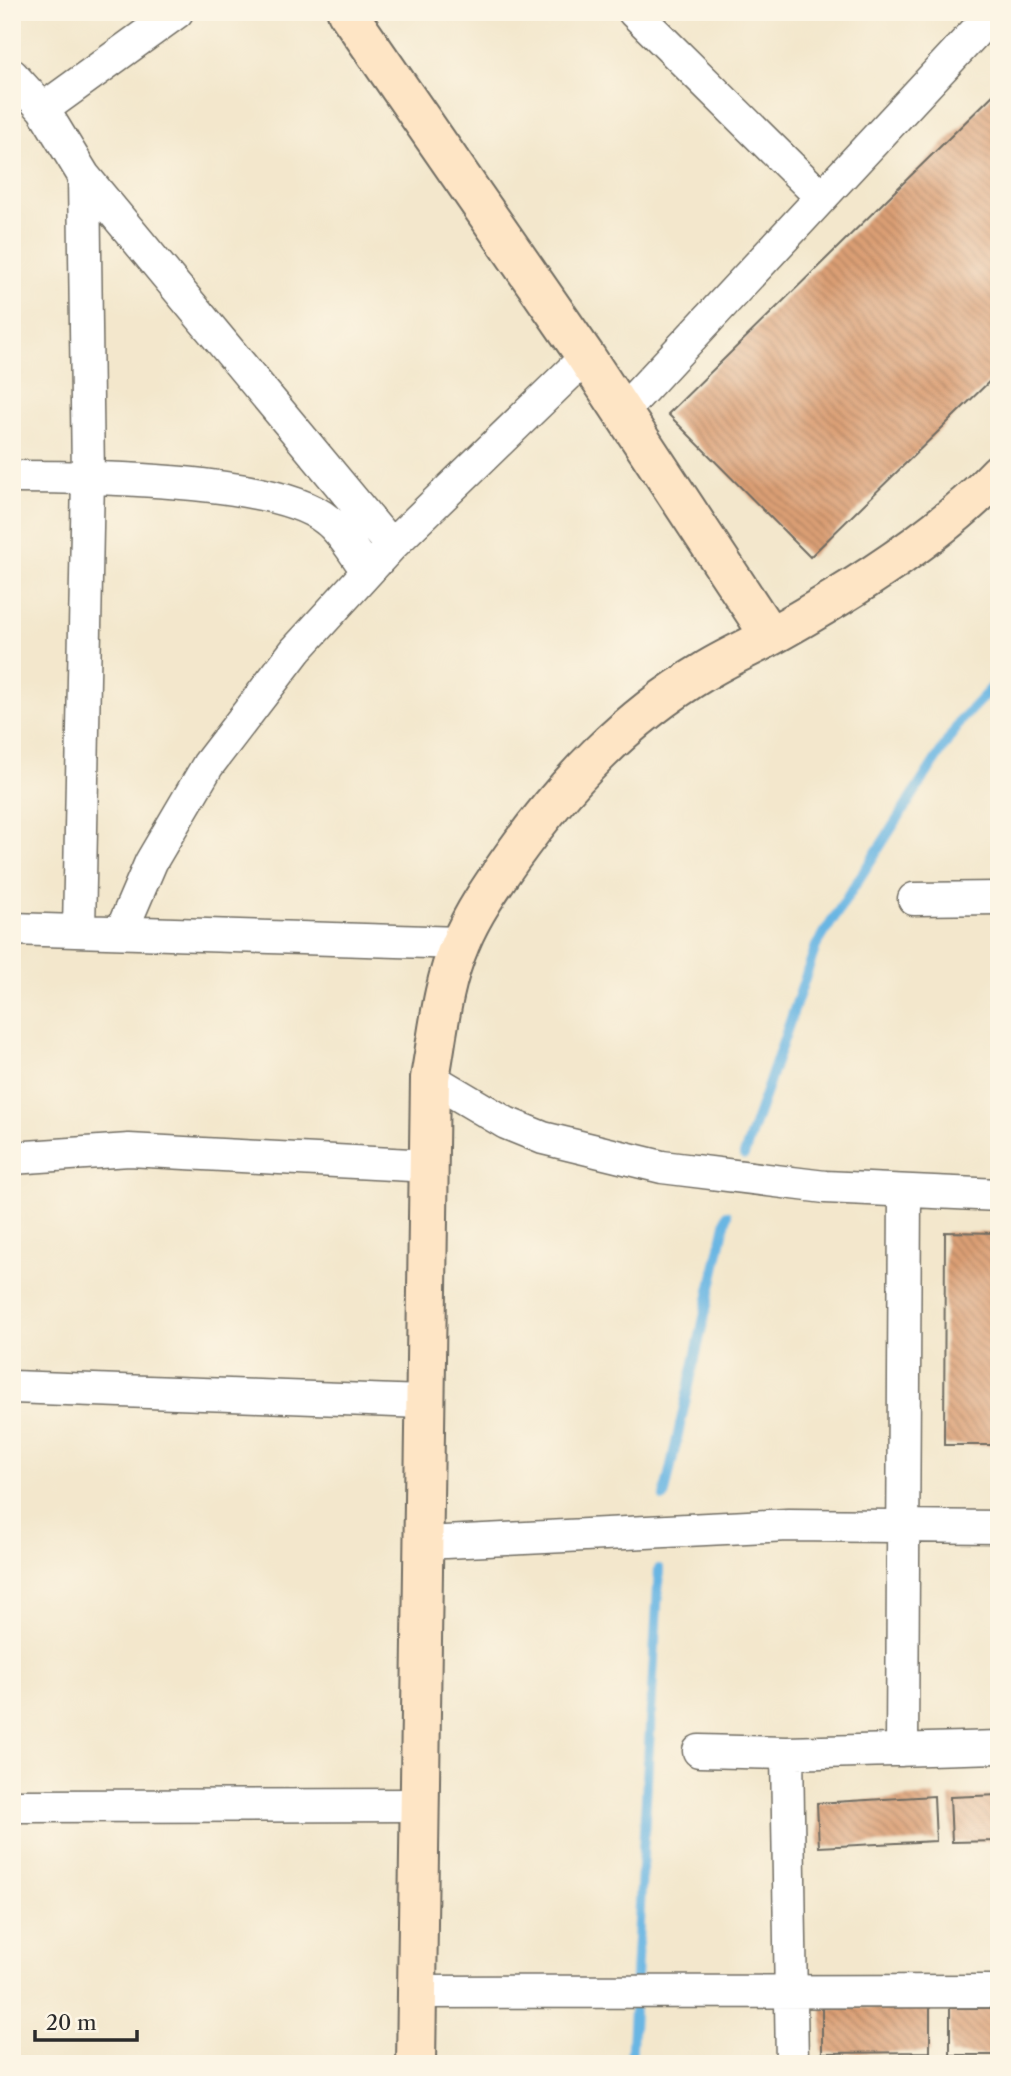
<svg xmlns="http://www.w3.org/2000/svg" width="1011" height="2076" viewBox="0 0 1011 2076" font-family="'Libre Caslon Text',serif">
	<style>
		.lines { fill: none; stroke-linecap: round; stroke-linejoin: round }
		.stream { stroke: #69b6e3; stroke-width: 10 }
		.building { fill: url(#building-back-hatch) }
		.minor-casing { stroke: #716d63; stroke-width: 35 }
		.secondary-casing { stroke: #716d63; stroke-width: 42 }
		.minor { stroke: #fff; stroke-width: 32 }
		.secondary { stroke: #fee5c5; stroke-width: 38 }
	</style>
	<defs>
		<pattern id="building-back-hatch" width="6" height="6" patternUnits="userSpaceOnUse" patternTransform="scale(1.75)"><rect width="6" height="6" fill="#db9f75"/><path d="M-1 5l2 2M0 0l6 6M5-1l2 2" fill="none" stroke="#b28260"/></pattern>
	</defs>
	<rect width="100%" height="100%" fill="#fcf5e5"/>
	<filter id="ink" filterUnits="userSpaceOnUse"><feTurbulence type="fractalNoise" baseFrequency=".0143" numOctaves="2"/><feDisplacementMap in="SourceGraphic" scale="14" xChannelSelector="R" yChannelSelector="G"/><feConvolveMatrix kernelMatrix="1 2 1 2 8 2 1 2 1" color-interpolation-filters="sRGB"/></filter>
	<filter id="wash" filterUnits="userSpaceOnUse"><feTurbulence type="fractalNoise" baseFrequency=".00686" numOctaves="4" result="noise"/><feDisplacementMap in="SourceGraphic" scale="28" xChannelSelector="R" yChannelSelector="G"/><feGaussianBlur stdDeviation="1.57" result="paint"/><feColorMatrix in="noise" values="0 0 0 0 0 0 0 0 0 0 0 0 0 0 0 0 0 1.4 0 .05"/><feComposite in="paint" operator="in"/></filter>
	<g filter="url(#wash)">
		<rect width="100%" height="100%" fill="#f3e7cc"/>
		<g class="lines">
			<!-- stream -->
			<path class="stream" d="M744,1155L816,946L961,720L999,680
				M664,1497L727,1215
				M631,2064L659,1569"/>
		</g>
		<g id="blocks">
			<!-- building -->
			<path class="building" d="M999,89V372L810,557L668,414Z
				M945,1232L999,1233V1445H944Z
				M999,1795V1841L952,1842L950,1797Z
				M934,1796L936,1841L819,1847L817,1803Z
				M930,2007V2052L822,2053V2008Z
				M950,2008H999V2055H950Z"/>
		</g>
	</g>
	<g filter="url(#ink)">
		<use href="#blocks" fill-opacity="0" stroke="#716d63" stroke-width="2"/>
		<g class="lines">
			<defs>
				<path id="minor" d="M634,12L820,196
					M12,75L43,109L84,176L391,546
					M43,109L177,12
					M621,413L994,12
					M12,477C82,477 275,477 327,520C343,532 355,555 367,570
					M914,899L999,898
					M12,929L460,943
					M79,930L88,477L84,176
					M121,932L151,862L208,765L296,650L391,546L586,357
					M430,1078L506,1123L543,1138L662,1167L825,1187L999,1195
					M12,1158L129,1150L430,1166
					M12,1387L423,1402
					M425,1543L788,1525L999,1527
					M902,1750L905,1191
					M699,1751L787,1753L999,1747
					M787,1753L792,2064
					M12,1806L419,1805
					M417,1992L999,1991"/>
				<path id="secondary" d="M347,12L586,357L770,636
					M416,2064L430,1078C438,1034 442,985 460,944C472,914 493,884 512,857C565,783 626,718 705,671C726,658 749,648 771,636C845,595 941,535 999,473"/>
			</defs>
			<!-- minor casing -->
			<use href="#minor" class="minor-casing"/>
			<!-- secondary casing -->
			<use href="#secondary" class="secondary-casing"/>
			<!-- minor -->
			<use href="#minor" class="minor"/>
			<!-- secondary -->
			<use href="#secondary" class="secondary"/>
		</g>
	</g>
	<!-- margin -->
	<rect width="1011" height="2076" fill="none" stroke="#fcf5e5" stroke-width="42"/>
	<!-- scale -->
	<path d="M35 2030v10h102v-10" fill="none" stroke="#2b2b2b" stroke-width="3.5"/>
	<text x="46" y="2030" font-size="21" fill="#2b2b2b" stroke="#fcf5e5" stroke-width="5" paint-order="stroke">20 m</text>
</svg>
